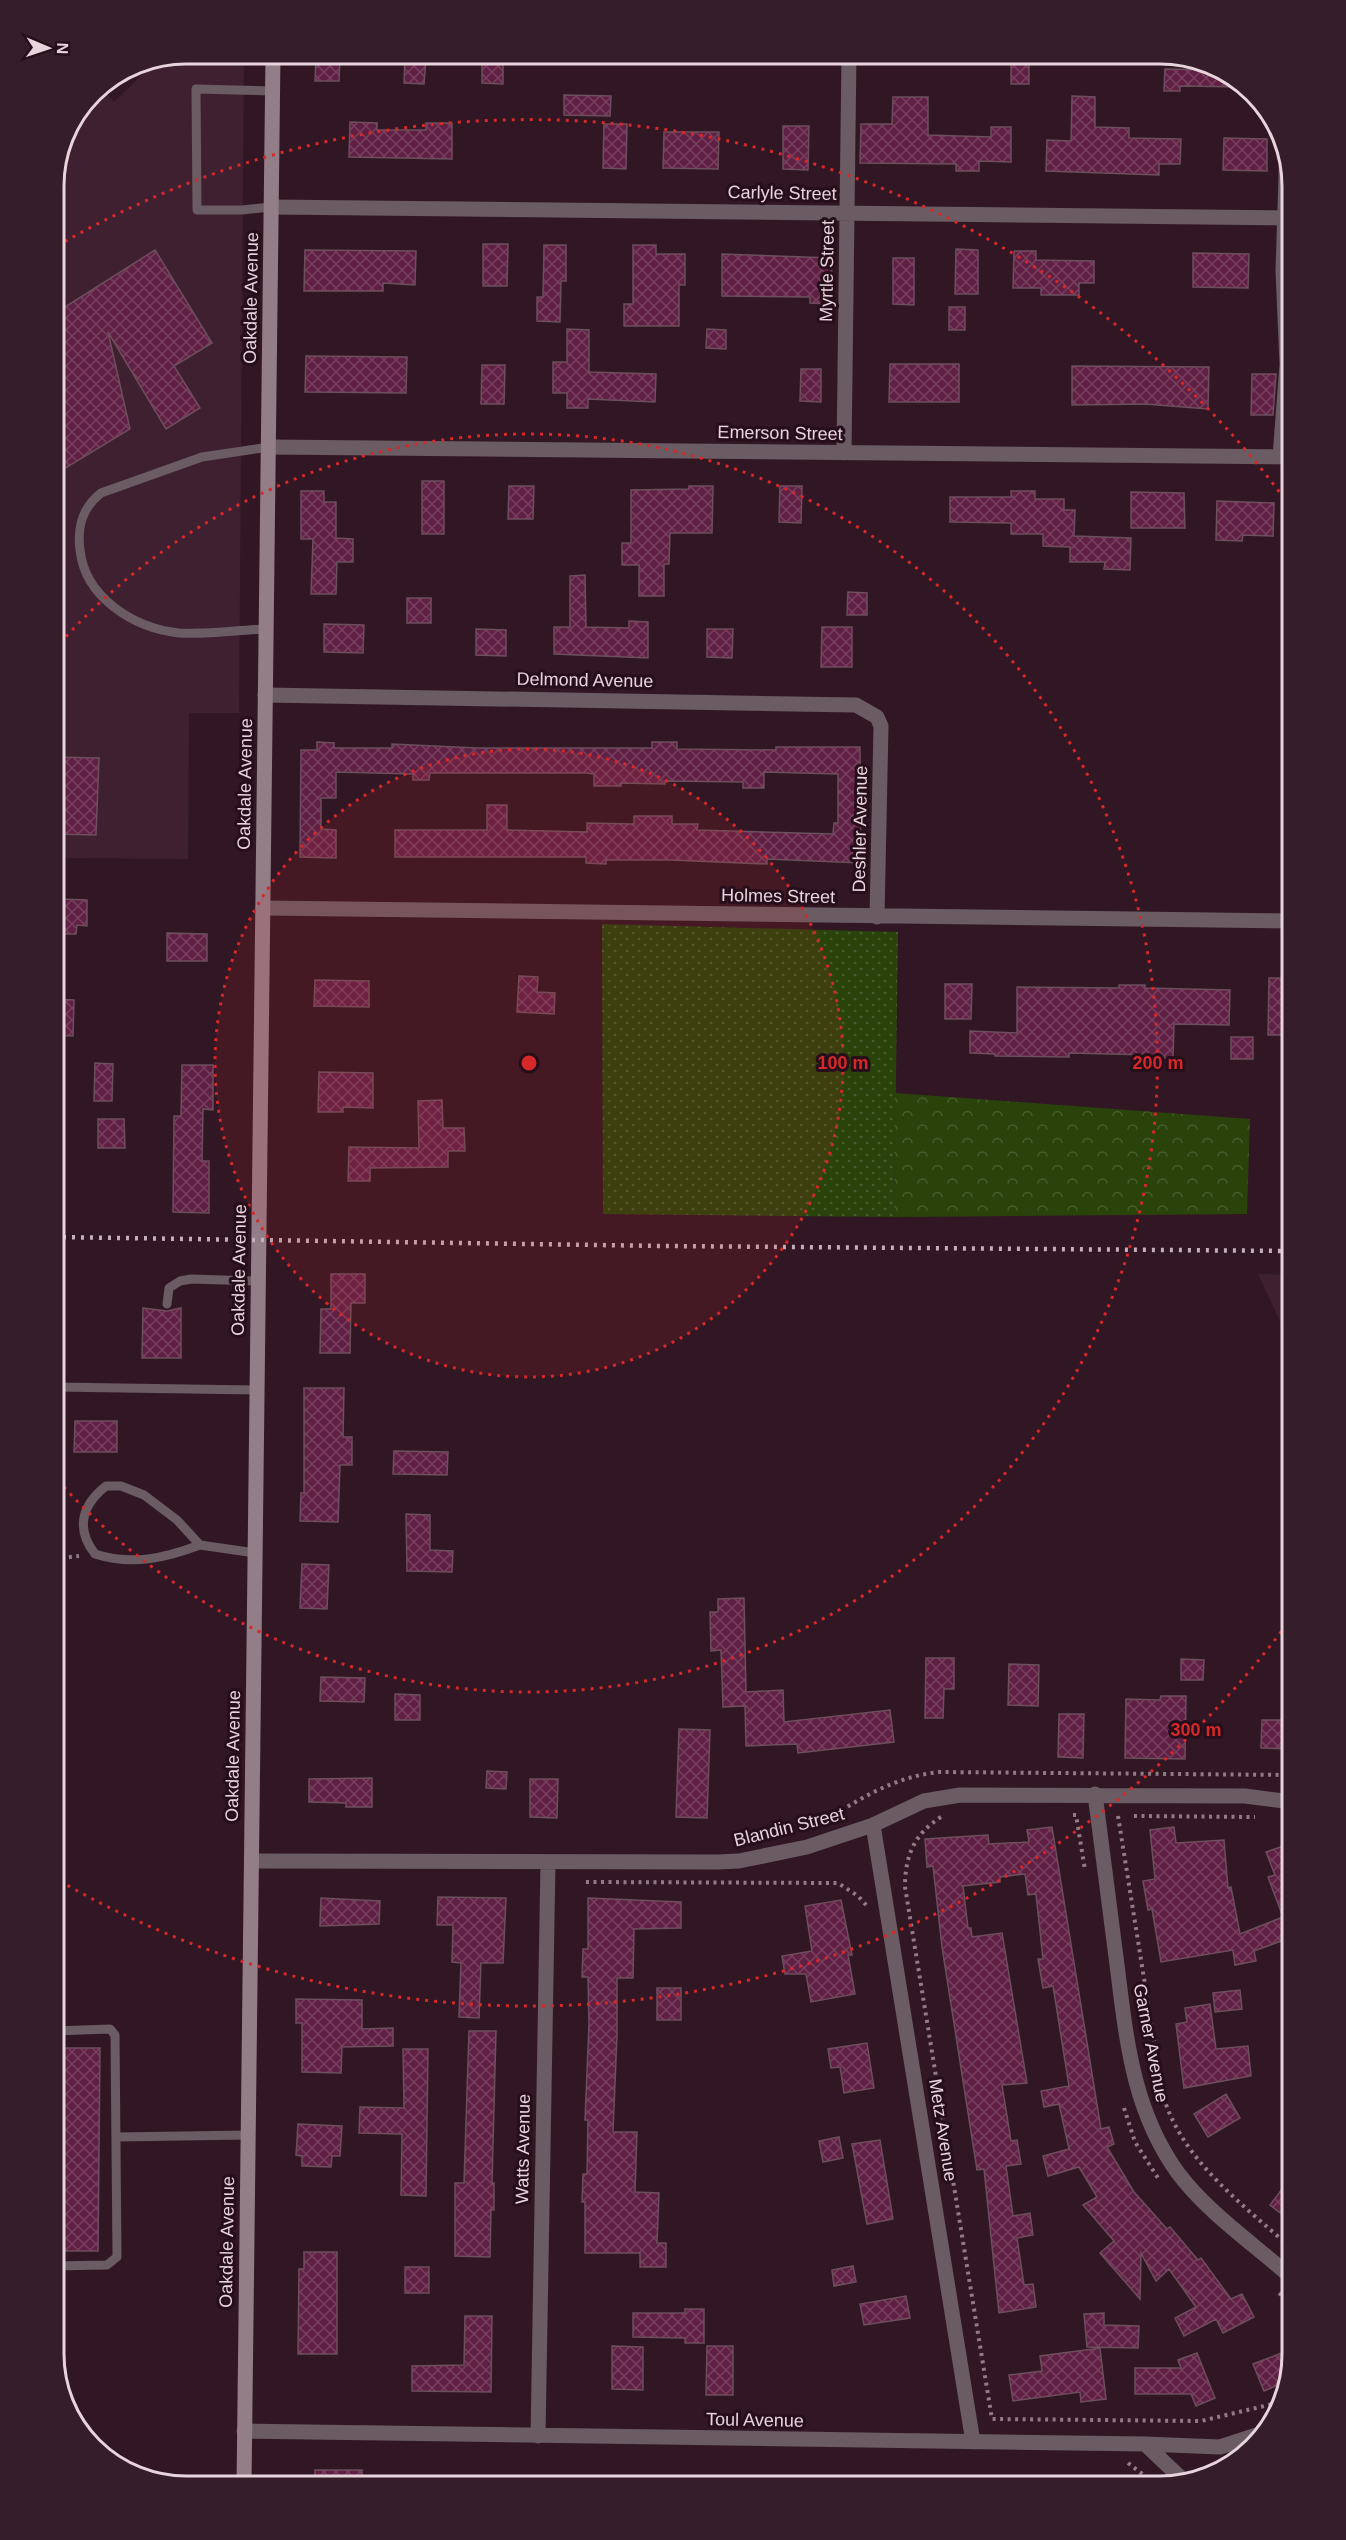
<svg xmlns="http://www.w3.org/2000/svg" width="1346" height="2540" viewBox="0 0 1346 2540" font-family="Arial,sans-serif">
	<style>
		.built { fill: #3f2030 }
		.grass { fill: url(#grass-dots) }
		.forest { fill: url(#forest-crowns) }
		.building { fill: url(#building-cross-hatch); stroke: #6d4e5d; stroke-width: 1.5 }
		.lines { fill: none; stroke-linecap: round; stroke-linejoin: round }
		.path { stroke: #917b85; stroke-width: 4; stroke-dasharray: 3 4.5; stroke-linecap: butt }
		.lane { stroke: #6a5c62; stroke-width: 9 }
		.street { stroke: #6a5c62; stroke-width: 15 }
		.secondary { stroke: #937d87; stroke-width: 15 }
		.rail { stroke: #c4b0b9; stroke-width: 4.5; stroke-dasharray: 3 6; stroke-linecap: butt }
		.ring { fill: none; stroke: #d62828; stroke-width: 3; stroke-dasharray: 3 6 }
		.labels { text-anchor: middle; stroke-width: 6; stroke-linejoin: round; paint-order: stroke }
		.street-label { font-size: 18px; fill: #e7d4dc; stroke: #260e1b }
		.rim { fill: none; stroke: #e7d4dc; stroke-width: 3 }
		.centre { fill: #d62828; stroke: #260e1b; stroke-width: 3 }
		.ring-label { font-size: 18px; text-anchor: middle; font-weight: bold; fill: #d62828; stroke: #260e1b; stroke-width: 6; stroke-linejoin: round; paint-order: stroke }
	</style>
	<defs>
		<pattern id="grass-dots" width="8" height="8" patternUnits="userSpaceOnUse" patternTransform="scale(1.5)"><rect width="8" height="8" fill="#29430b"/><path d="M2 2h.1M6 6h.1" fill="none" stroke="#485d2e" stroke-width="1.8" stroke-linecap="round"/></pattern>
		<pattern id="forest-crowns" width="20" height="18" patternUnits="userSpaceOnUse" patternTransform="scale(1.5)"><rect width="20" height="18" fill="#29430b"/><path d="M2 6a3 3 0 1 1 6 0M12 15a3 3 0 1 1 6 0" fill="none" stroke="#485d2e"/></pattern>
		<pattern id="building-cross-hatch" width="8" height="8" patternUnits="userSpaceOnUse" patternTransform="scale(1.5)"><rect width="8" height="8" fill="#602044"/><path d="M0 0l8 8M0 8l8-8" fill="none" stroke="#77405e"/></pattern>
	</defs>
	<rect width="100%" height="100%" fill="#311724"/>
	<!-- built -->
	<path class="built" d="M186,54H244L239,713H189L188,859L54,858V178L64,135L93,92L101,87L114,102L157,60Z
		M1258,1274L1292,1275V1347Z"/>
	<!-- grass -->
	<path class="grass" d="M602,924L898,932L894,1217L603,1214Z"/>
	<!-- forest -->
	<path class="forest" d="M895,1093L1250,1119L1247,1214L894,1217Z"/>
	<!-- building -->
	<path class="building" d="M316,57H340L339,81H315Z
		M405,58L426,59L424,84L404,83Z
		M482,59L503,60V84L482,83Z
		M1011,60H1029V84H1011Z
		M1165,69L1211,70L1240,81L1244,87L1180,86V91H1164Z
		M564,95L611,96L610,116L564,115Z
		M1072,96L1095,97V127L1129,128V138L1181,139L1180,164H1159V175L1046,171L1047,140L1071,141Z
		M893,97H928V135L991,137V127H1011V162L979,161V171H956V164L860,163L861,124H892Z
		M350,122L377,123V130H426V123H452V159L349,157Z
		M604,124H627L626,169L603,168Z
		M783,126H809L808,170L783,169Z
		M664,132H719L718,169L663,168Z
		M1224,138L1267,139V171L1223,170Z
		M483,244H508L507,286H483Z
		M544,245H566V281H561L560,322L537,321V297H543Z
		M633,245H656V254H685V285H679V326H624V304H633Z
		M956,249L978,250V294H955Z
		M155,250L212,343L174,366L200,408L166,429L108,332L130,429L54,475V314Z
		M305,250L416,251L415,285L383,283V291H304Z
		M1014,251H1036V260L1094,261V283H1079V295H1041V288H1013Z
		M1193,253L1249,254L1248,288L1193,287Z
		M722,254L832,258L831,304L810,303V297L722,296Z
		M893,258H914V305L893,304Z
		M949,307H965V330H949Z
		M567,329L589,330V372L656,374L655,402L588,399V408H567V393H553V362H567Z
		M707,329L726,330V349L706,348Z
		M306,356L407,357L406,393L305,392Z
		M890,364H959V402H889Z
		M482,365H505L504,404H481Z
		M1072,366L1209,367L1208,409L1145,404L1072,405Z
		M801,369H821V402L800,401Z
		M1252,374H1276L1273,415H1251Z
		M422,481H444V534H422Z
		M509,486H534L533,519H508Z
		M689,486H713L712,533H670L669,564H664V596H639V565H622V543H631V490L689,489Z
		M780,486H802L801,523L779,522Z
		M301,491H324V502H336V538L353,539V562H337L336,594H311L313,539H301Z
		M1011,491H1035V499H1064V510H1075L1074,536L1131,538L1130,570L1104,569L1105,562H1070V547L1043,546V534H1011V523L950,522V497H1011Z
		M1131,492L1184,493L1185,528H1131Z
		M1217,501L1274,503L1273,536L1243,535L1242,541L1216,540Z
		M585,575L586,627L629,628V621L648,622V658L554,654V627H570V576Z
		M848,592L867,593V615H847Z
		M407,598H431V623H407Z
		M324,624L364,625L363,653L324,652Z
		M822,627H852V667H821Z
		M476,629L506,630V656L476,655Z
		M707,629H733L732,658L707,657Z
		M317,742L334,743V748H392V744L477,748H652V742H677V749L776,750V747H860L861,863L767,859V864L671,860H606V864L586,863V857H395V830H487V805H507V830L587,832V823L634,824V816H672V824H698L697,830L833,834L834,823H838V774L764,772V788H743V782L665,781V784L621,783V786H594V774L586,773H430L429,780H413V774L336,772V798H321V829L336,830V858L300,857L301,750H317Z
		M54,757L99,758L96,835L54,834Z
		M57,899L87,900V926L77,925L76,934H56Z
		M167,933L207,934V961H167Z
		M519,976L538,977L537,992L555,993L554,1014L517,1012Z
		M1269,978H1292V1035H1268Z
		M315,980L369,981V1007L314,1006Z
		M945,984H972L971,1019H945Z
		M1119,985H1145V988L1230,990L1229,1025L1174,1024L1173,1058H1151V1055L1069,1053V1057L995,1056V1054L970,1053V1031L1017,1033V987L1119,988Z
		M54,999L74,1000L73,1036L54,1035Z
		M1231,1037H1253V1059H1231Z
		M95,1063L113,1064L112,1101H94Z
		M182,1065H213V1110L203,1109L202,1161H209V1213L173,1212L174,1116H181Z
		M319,1072L373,1073V1108L343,1107V1112H318Z
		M442,1100L443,1128H464L465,1151H448V1167L370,1168V1181H348L349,1147L419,1148L418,1101Z
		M98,1119H124L125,1148H98Z
		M331,1274H365V1303H351L350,1353H320L321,1309H331Z
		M143,1308L167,1311L181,1308V1358H142Z
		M304,1388H344L343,1437H352V1465H340L338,1522L300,1521L301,1493H304Z
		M75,1421H117V1452H74Z
		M394,1451L448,1452L447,1475L393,1474Z
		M406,1514L430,1515V1550L453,1551L452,1572L407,1571Z
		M302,1564L329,1565L327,1609L300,1608Z
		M744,1598L746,1692L783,1690L784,1722L890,1710L894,1742L798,1753L797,1744L746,1746L745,1706L723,1707L721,1650L711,1651L710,1612H718V1599Z
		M926,1658H954V1689H944L943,1718H925Z
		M1181,1659L1204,1660L1203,1680H1181Z
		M1009,1664L1039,1665L1038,1706L1008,1705Z
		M321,1677L365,1678L364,1702L320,1701Z
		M395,1694L420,1695V1720H395Z
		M1161,1696H1186L1185,1759L1125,1758L1126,1699L1160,1700Z
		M1059,1714H1084L1083,1758L1058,1757Z
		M1262,1720H1292V1749L1261,1748Z
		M679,1729L710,1730L707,1818L676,1817Z
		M487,1771L507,1772L506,1789L486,1788Z
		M372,1778V1807H346V1803L309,1802V1779Z
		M530,1779H558L557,1818L530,1817Z
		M1052,1827L1101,2129L1109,2127L1114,2144L1107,2147L1134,2192L1167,2229L1170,2227L1198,2260L1201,2258L1231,2299L1242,2294L1254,2317L1223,2333L1216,2319L1184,2336L1175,2318L1196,2307L1169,2269L1156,2281L1141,2253L1140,2299L1100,2253L1114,2241L1083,2205L1097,2197L1079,2167L1048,2176L1043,2156L1069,2149L1059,2104L1044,2107L1041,2091L1069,2086L1053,1986L1043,1988L1038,1959H1043L1036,1894L1028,1895L1025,1874L1000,1877V1882L963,1886L968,1928H971L972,1937L1002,1933L1027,2083L1002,2085L1011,2141L1017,2140L1021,2164L1006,2166L1013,2216L1030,2213L1033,2235L1017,2238L1024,2285L1033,2284L1036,2307L999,2313L984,2169L977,2170L942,1947L933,1866L927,1867L925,1839L988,1835L989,1844L1029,1842L1027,1830Z
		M1174,1827L1176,1843L1224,1840L1228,1888L1231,1887L1240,1934L1283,1917L1268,1877L1275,1875L1266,1852L1292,1843V1937L1254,1951L1256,1961L1235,1965L1233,1950L1161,1962L1152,1909L1148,1910L1143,1881L1155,1879L1150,1830Z
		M438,1897L506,1898L503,1963H481L479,2018L459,2017L461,1963L452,1962L453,1925H437Z
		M321,1898L380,1901L379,1924L320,1926Z
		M588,1898L681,1902V1928L634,1929L633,1978H617V2035L613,2132H637L635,2192L659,2193L657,2243H666V2267H640V2253H585V2202H582L583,2174H587L588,2120H585L589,2024L588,1977H582L583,1949H588Z
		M841,1900L852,1955H848L855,1994L811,2002L806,1974H785L782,1956L812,1951L805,1906Z
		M657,1988H681V2020H657Z
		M1240,1990L1242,2009L1215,2012L1213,1993Z
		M296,1999L362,2000V2029L393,2028V2046L342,2047L341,2073L302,2072V2023H296Z
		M1210,2004L1216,2049L1248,2046L1251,2076L1184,2088L1176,2024L1187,2022L1185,2008Z
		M469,2031H496L492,2183H494V2210H491L490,2257L455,2256V2183H464Z
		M867,2043L874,2088L844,2093L840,2067L831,2068L828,2049Z
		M54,2048H100L98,2251H54Z
		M403,2049H428L426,2196L401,2195L402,2134L359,2133L360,2107L404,2108Z
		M1226,2094L1240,2118L1208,2137L1194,2114Z
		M298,2124L342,2126L340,2156H332L331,2167L302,2166V2156L296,2155Z
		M839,2137L843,2158L823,2162L819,2141Z
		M880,2140L893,2219L867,2224L852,2144Z
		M1292,2176V2222L1270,2205Z
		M304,2252H337V2354H298L299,2269H304Z
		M853,2266L856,2282L834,2286L832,2270Z
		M405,2267H429V2293H405Z
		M906,2296L910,2318L864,2325L860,2304Z
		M685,2309H704V2343H685V2338L633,2337V2313H685Z
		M1104,2313V2325L1139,2326L1138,2348L1087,2347L1084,2314Z
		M465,2316H492L491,2392L412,2391V2366L464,2365Z
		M612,2346L643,2347V2390L612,2389Z
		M707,2346H733V2395H706Z
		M1100,2348L1106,2399L1081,2402L1080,2392L1013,2401L1009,2375L1042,2371L1040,2356Z
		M1292,2349L1283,2383L1264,2391L1253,2364Z
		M1197,2353L1215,2398L1196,2406L1191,2394H1135V2368H1181L1178,2360Z
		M315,2470H362V2486H315Z"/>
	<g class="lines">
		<!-- path -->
		<path class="path" d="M54,1559L79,1556
			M1073,1815H1076L1085,1870
			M1118,1816L1162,2091C1179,2159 1243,2204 1292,2249
			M1134,1816L1255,1817
			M941,1817C914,1834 905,1856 905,1887L992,2419L1201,2421L1277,2403
			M822,1822C860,1799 893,1777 939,1772L1292,1775
			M586,1882L838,1883L858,1896L867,1906
			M1124,2108L1135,2142L1158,2178
			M1279,2293L1292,2304
			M1128,2463L1158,2486"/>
		<!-- lane -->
		<path class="lane" d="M271,207L242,210H197L196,89L273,91
			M1277,457L1284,364L1280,271L1284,144
			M266,629C238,630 207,635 179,633C133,628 85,597 80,550C77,527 82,508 101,493L202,457L269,447
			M167,1304L169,1288L180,1281L191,1279L259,1281
			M54,1387L257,1390
			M200,1545C165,1558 132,1566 95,1554C75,1528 82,1505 106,1486H121L144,1495L177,1520L200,1545L255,1553
			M116,2137L248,2135
			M54,2266L107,2265L117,2257L115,2035L110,2029L54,2031"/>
		<!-- street -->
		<path class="street" d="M271,207L1292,218
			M269,447L1292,457
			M844,453L849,54
			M265,695L856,705L877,717L881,726L877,917
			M263,908L1292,921
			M1095,1794C1102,1848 1109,1902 1116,1957C1126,2034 1131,2108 1178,2173C1208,2213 1254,2244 1292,2278
			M873,1825L973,2442
			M252,1861L718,1862L739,1861L807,1847L873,1825L924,1801L960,1795L1245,1796L1292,1802
			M244,2431L1145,2444L1220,2447L1263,2433
			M538,2436L548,1862
			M1145,2444L1184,2481"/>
		<!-- secondary -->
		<path class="secondary" d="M244,2486L273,54"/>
		<!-- rail -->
		<path class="rail" d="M54,1237L665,1246L1292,1251
			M1288,1276L1292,1277"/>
	</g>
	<!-- distance rings -->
	<circle cx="529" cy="1063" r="314" fill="#d62828" fill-opacity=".12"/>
	<g class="ring">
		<circle cx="529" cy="1063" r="314"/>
		<path d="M54 650A629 629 0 1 1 54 1476"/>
		<path d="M1292 1617A943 943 0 0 1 58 1880M57 246A943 943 0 0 1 1292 509"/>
	</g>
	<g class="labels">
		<!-- street labels -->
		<g class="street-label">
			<text transform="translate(782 193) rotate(1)" y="6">Carlyle Street</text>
			<text transform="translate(827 271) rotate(-89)" y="6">Myrtle Street</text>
			<text transform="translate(251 298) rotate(-89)" y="6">Oakdale Avenue</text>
			<text transform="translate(780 433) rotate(1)" y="6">Emerson Street</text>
			<text transform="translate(585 680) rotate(1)" y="6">Delmond Avenue</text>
			<text transform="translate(245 784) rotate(-89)" y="6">Oakdale Avenue</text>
			<text transform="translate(860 829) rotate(-89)" y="6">Deshler Avenue</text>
			<text transform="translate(778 896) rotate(1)" y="6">Holmes Street</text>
			<text transform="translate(239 1270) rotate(-89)" y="6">Oakdale Avenue</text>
			<text transform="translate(233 1756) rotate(-89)" y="6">Oakdale Avenue</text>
			<text transform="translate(789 1827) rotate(-14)" y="6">Blandin Street</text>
			<text transform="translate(1151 2043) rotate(79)" y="6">Garner Avenue</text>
			<text transform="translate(943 2130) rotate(81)" y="6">Metz Avenue</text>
			<text transform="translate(523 2149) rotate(-89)" y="6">Watts Avenue</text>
			<text transform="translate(227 2242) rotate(-89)" y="6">Oakdale Avenue</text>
			<text transform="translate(755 2420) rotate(1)" y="6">Toul Avenue</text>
		</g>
	</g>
	<!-- crop -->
	<path d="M0 0H1346V2540H0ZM186 64H1160A122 122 0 0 1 1282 186V2354A122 122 0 0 1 1160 2476H186A122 122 0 0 1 64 2354V186A122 122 0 0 1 186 64Z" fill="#351e2a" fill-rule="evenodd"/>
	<path class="rim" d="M186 64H1160A122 122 0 0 1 1282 186V2354A122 122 0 0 1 1160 2476H186A122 122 0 0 1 64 2354V186A122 122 0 0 1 186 64Z"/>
	<circle cx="529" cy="1063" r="9" class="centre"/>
	<g class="ring-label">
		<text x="843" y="1069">100 m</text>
		<text x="1158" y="1069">200 m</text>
		<text x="1196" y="1736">300 m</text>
	</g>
	<!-- north arrow -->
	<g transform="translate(48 48) rotate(92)" stroke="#260e1b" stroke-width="4.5" paint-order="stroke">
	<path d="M0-4.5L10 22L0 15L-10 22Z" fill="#e7d4dc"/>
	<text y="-9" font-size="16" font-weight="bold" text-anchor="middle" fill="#e7d4dc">N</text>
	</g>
</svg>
